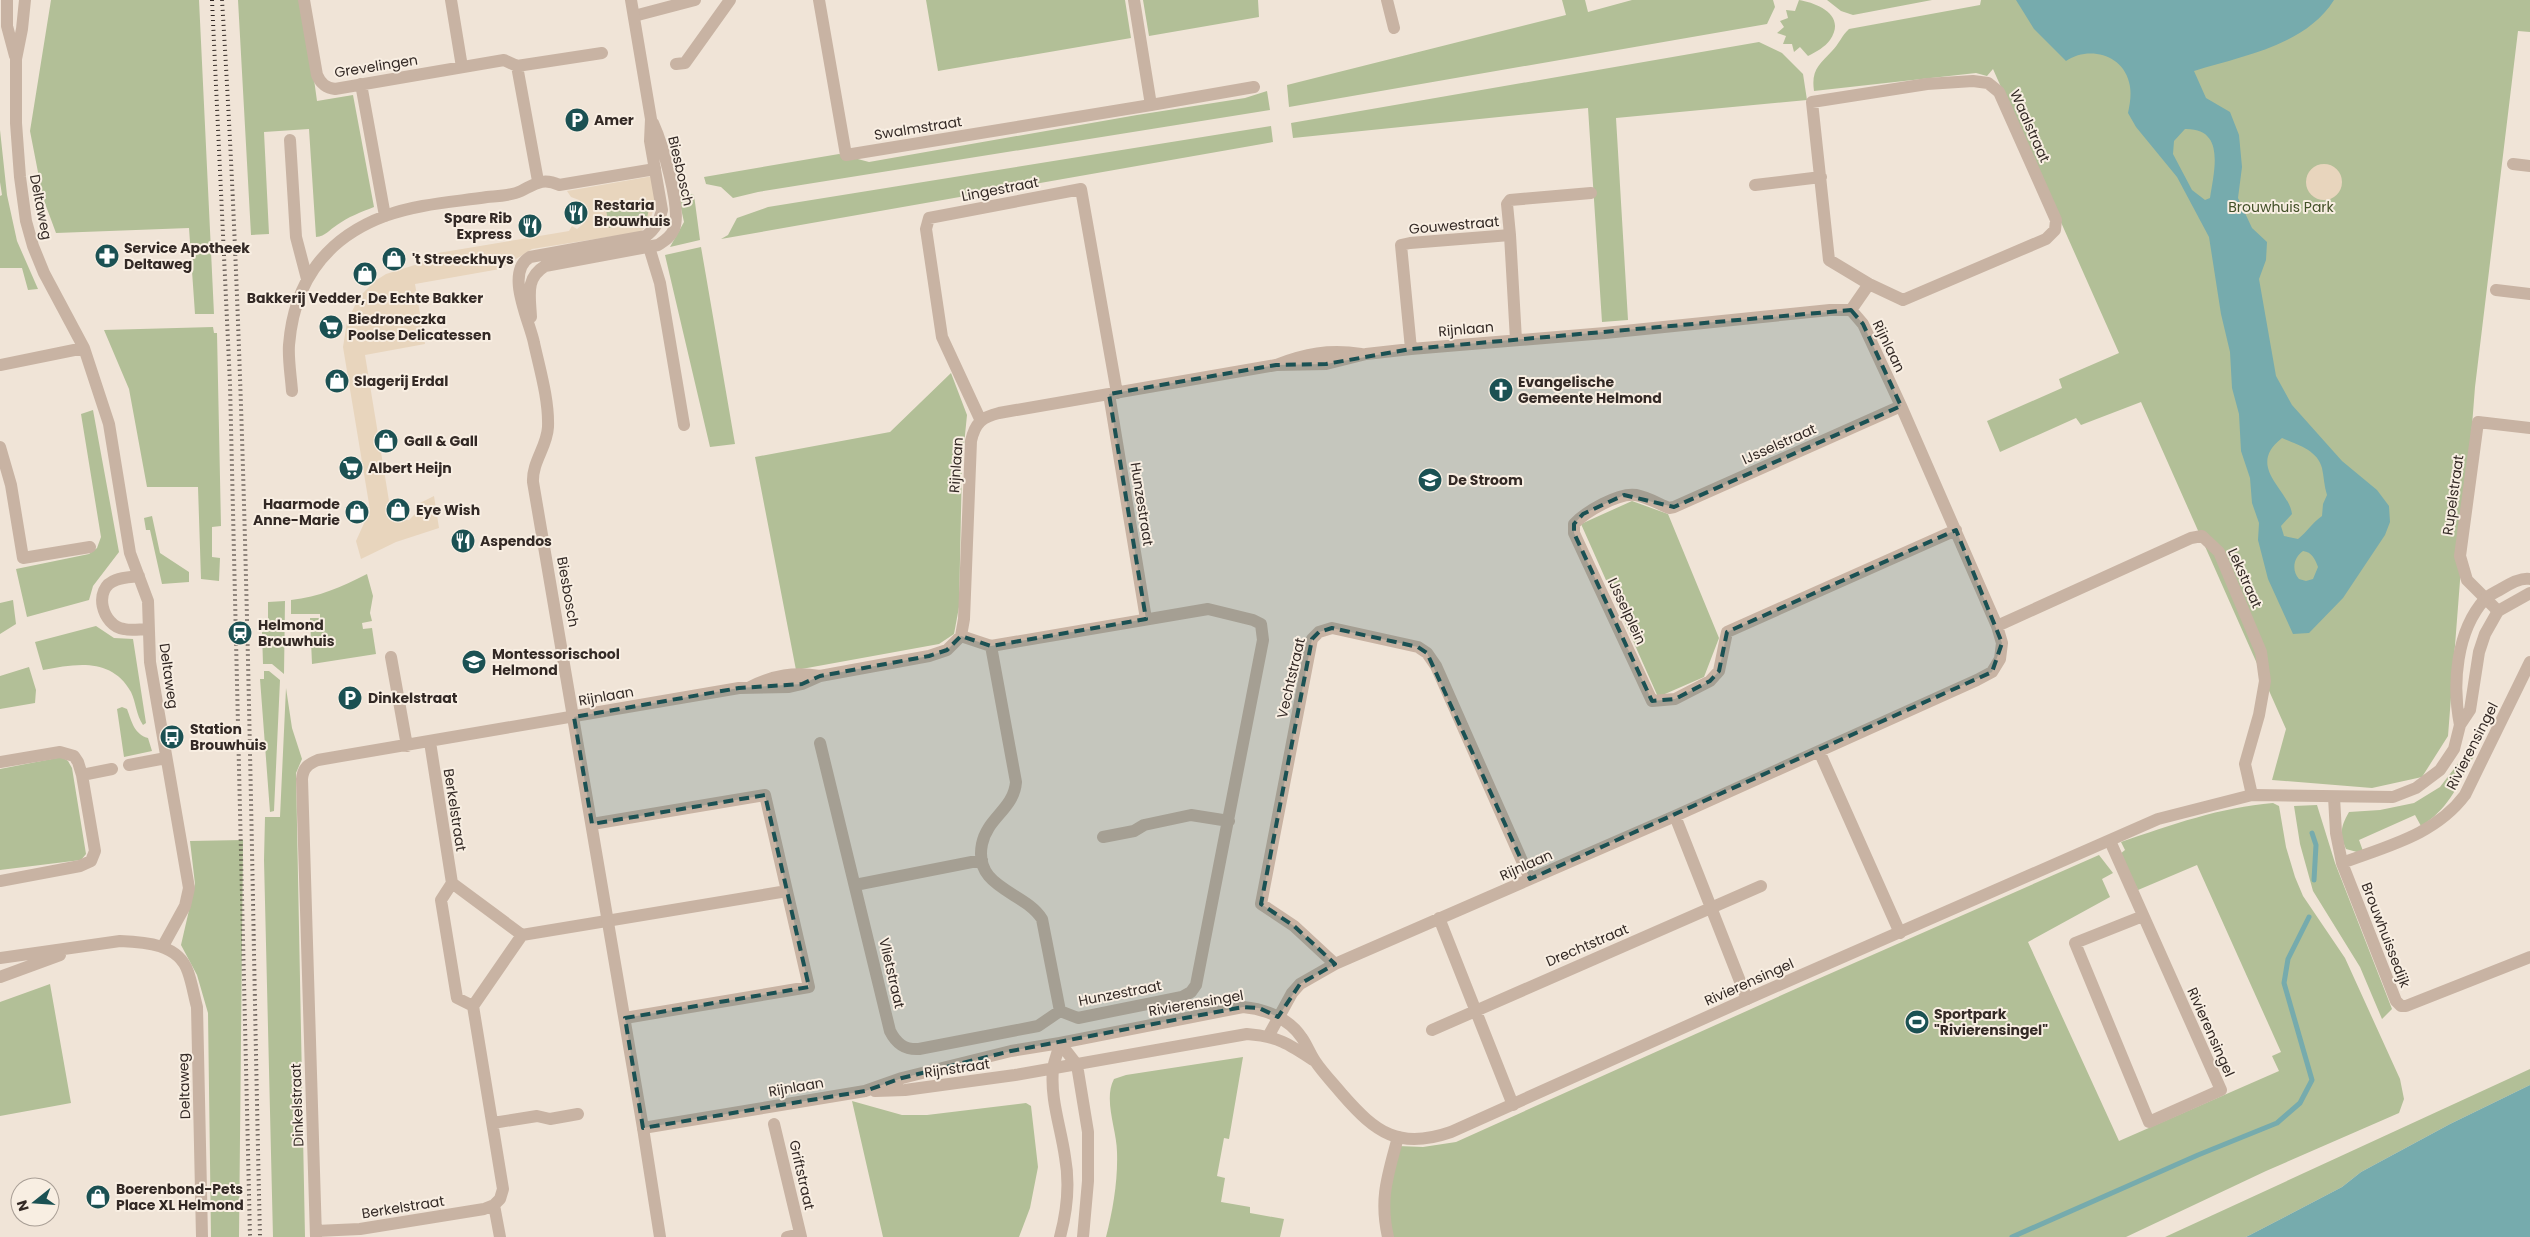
<svg xmlns="http://www.w3.org/2000/svg" width="2530" height="1237" viewBox="0 0 2530 1237" font-family="Poppins,sans-serif">
	<style>
		.green { fill: #b2bf97 }
		.plaza { fill: #e8d5bd; fill-rule: evenodd }
		.water { fill: #76abad; fill-rule: evenodd }
		.lines { fill: none; stroke-linecap: round; stroke-linejoin: round }
		.stream { stroke: #76abad; stroke-width: 5 }
		.minor { stroke: #c8b3a3; stroke-width: 12 }
		.tertiary { stroke: #c8b3a3; stroke-width: 12 }
		.rail { stroke: #332925; stroke-width: 4; stroke-dasharray: 1 4; stroke-linecap: butt }
		.marked { fill: #1b5153; fill-opacity: 0.2; stroke: #1b5153; stroke-width: 4; stroke-dasharray: 10 6; stroke-linejoin: round }
		.labels { text-anchor: middle; stroke-width: 4; stroke-linejoin: round; paint-order: stroke }
		.street-label { font-size: 14px; fill: #332925; stroke: #f8eee2 }
		.poi-label { font-size: 14px; font-weight: bold; fill: #332925; stroke: #f8eee2; text-anchor: start }
		.park-label { font-size: 14px; fill: #435129; stroke: #f8eee2 }
	</style>
	<rect width="100%" height="100%" fill="#f0e4d7"/>
	<!-- green -->
	<path class="green" d="M51,0H199L214,314H195L189,228L56,233L43,198L30,131Z
		M238,0H303L317,101L353,95L374,207C361,212 348,217 337,225C329,230 326,236 316,237L309,129L264,132L269,234L251,235Z
		M926,0H1125L1131,38L938,71Z
		M1143,0H1258L1259,17L1149,36Z
		M1562,0H1585L1588,12L1632,0H1773L1775,7L1767,24L1289,107L1287,85L1566,15Z
		M1799,0C1817,3 1847,15 1830,40C1825,47 1816,52 1808,56L1800,47L1794,52L1792,44H1783L1786,36L1777,33L1784,27L1780,21L1788,18L1786,10L1795,11Z
		M1827,0H1932L1853,15L1841,11Z
		M1981,0H2530V32L2518,31L2475,387L2448,736L2422,777L2372,788L2272,780L2286,729L2141,402L2081,425L2076,418L2000,452L1987,421L2062,388L2059,379L2119,353L1993,69L1987,76L1976,73L1814,91C1811,70 1819,65 1832,51C1839,44 1842,35 1849,29L1980,5Z
		M1759,42L1782,53L1803,74L1807,100L1616,118L1628,320L1602,322L1588,108L1293,138L1291,123Z
		M1267,91L1270,110L758,192L733,198L721,187L706,184L704,177L839,154L869,162L1137,115L1245,98Z
		M1271,126L1273,142L721,239L728,235L737,218L768,207Z
		M0,130L7,195L17,241L38,289L28,290L22,268H0V196L2,195L0,182Z
		M684,192L694,195L700,240L670,247L684,222L678,195Z
		M651,201L647,222L609,228L605,209Z
		M701,247L735,444L710,447L665,255Z
		M213,327L214,333H217L221,526L212,527V557L220,558L219,581L201,579L198,487H147L129,389L104,330Z
		M951,373L967,415L962,465L959,607L954,634L939,644L796,670L755,457L890,432Z
		M93,410L119,552L93,586L89,600L27,617L16,569L89,554L97,548L101,537L81,414Z
		M1632,501L1668,514L1719,638L1704,677L1658,697L1581,524Z
		M152,516L160,553L189,572V582L162,584L150,530H146L144,518Z
		M367,574L373,596L370,613L372,621L362,623L363,629L372,628L376,654L312,664L310,618H320V614H291V600C319,597 341,587 367,574Z
		M13,600L16,624L0,634V603Z
		M285,601L284,674L272,664H263L262,632L268,631V602Z
		M96,626L114,638L133,639L146,723L143,725C136,715 136,702 131,692C111,657 76,664 43,670L35,642Z
		M29,667L36,690L35,703L0,709V676Z
		M264,671H269L280,680L274,811L270,812L260,679H264Z
		M286,688L292,728L302,759L296,773L305,1237H273L264,860L265,817H280Z
		M122,707L127,709C132,722 134,734 148,738L152,751L124,757L117,709Z
		M2470,752H2473L2474,756C2459,783 2449,809 2421,826L2415,815L2359,840L2363,851L2357,852L2346,849C2339,834 2341,826 2349,812L2380,810L2414,803L2440,787L2463,757Z
		M62,757L68,761L72,768L86,854L81,860L0,870V769Z
		M2273,803L2279,806L2286,847L2295,877L2303,896L2345,958L2400,1079L2404,1099L2399,1113L2266,1171L2126,1237H1390L1386,1207L1398,1146L1423,1147L1456,1142L1811,982L2099,855L2113,873L2102,879L2110,897L2028,942L2119,1141L2279,1071L2272,1056L2281,1052L2197,865L2138,890L2120,854L2125,850L2121,842C2171,825 2221,807 2273,803Z
		M2317,805L2335,863L2392,1009L2382,1019L2360,967L2313,891L2300,844L2294,806Z
		M243,840L239,1237H211L208,1013L197,975L181,945L195,884L190,841Z
		M50,984L71,1103L0,1116V1002Z
		M1243,1057L1229,1139L1224,1138L1217,1176L1225,1178L1221,1202L1250,1207V1213L1284,1219L1280,1237H1106C1113,1210 1118,1180 1117,1152C1117,1130 1103,1100 1114,1079L1126,1075Z
		M2530,1069V1085L2450,1124L2361,1172L2342,1187L2246,1237H2165Z
		M852,1101L902,1115H927L1026,1103L1031,1106L1038,1167L1030,1208L1019,1237H883Z"/>
	<!-- plaza -->
	<path class="plaza" d="M2306 182a18 18 0 1 1 36 0a18 18 0 1 1-36 0Z
		M653,176L656,203L648,225L640,232L532,249L500,269L415,284L425,344L365,355L391,513L399,520H409L417,512L418,504L434,496L439,528L396,542L361,559L356,541L370,510L343,347L347,322L359,297L375,281L386,274L418,264L432,254L569,231L572,226L577,229L583,224L586,216L585,207L579,200L571,197L567,191ZM651,201L646,222L609,228L606,209Z"/>
	<!-- water -->
	<path class="water" d="M2016,0H2334C2305,46 2242,56 2194,71L2206,98L2230,112L2239,135L2242,167L2238,198L2252,228L2267,242L2266,260L2259,279L2276,376L2292,405L2342,461L2377,490L2389,506L2390,522L2385,535L2343,598L2309,633L2293,634L2268,579L2258,540L2259,523L2252,503L2250,478L2241,451L2239,414L2232,388L2230,352L2221,314L2209,237L2177,177L2136,127L2128,113C2130,103 2132,93 2129,82C2122,54 2088,46 2066,61L2034,29ZM2185,129C2226,128 2214,171 2210,198L2205,200L2192,190L2173,154L2174,141ZM2282,438C2296,444 2318,450 2322,468C2324,477 2324,486 2327,495L2323,504L2322,516C2312,523 2307,532 2298,539L2284,536L2281,526L2292,514C2289,489 2245,467 2282,438ZM2303,551C2312,552 2315,559 2318,567L2313,579L2306,581L2299,579C2291,570 2294,557 2303,551Z
		M2530,1085V1237H2246L2342,1187L2361,1172L2450,1124Z"/>
	<g class="lines">
		<!-- stream -->
		<path class="stream" d="M2312,833L2316,845L2314,880
			M2012,1237L2198,1155L2277,1123L2300,1103L2312,1080L2284,983L2288,959L2309,917"/>
		<!-- minor -->
		<path class="minor" d="M7,0V26L15,56
			M25,0L22,29L16,59V123L20,177L26,221L33,246L44,273L84,348L109,424L130,553L148,601L150,662L189,888L185,906L163,946
			M304,0L317,75C321,84 326,88 335,89L504,60L517,66L602,53
			M451,0L462,67
			M819,0L846,155L1151,105L1134,0
			M1387,0L1394,28
			M634,16L695,0
			M676,64L685,63L730,0
			M517,66L538,181
			M1973,81L1988,83L1999,92L2056,220L2055,230L2046,239L1903,300L1869,284L1829,260L1812,102L1927,84Z
			M361,84L385,216
			M1151,105L1254,87
			M290,140L296,237L307,279
			M2513,164L2530,166
			M1755,185L1821,177
			M1510,235L1507,204L1510,200L1591,193
			M649,247L660,283L684,425
			M2496,290L2530,294
			M1851,310L1869,284
			M1411,349L1401,245L1410,243L1510,235L1516,340
			M0,365L84,348
			M292,391C291,376 288,360 289,345C294,282 326,238 385,216C417,204 454,202 487,197C497,196 511,196 521,191C535,184 543,177 559,185L655,169
			M1109,394L1146,619
			M1901,406L1674,507L1669,508C1659,504 1647,497 1636,495C1619,492 1585,512 1574,524V533L1652,701L1675,699L1710,681L1719,671L1727,632L1956,530
			M980,419L942,337L926,229L929,218L1081,189L1117,393
			M0,447L11,485L23,558L90,547
			M139,576C132,577 123,577 116,580C92,588 102,626 124,629C132,631 140,629 148,629
			M2498,611L2467,580L2460,556L2478,422L2530,428
			M1997,626L2191,538L2202,536L2219,552L2261,652L2265,681L2259,715L2245,764L2252,795
			M961,636L991,646L1208,609L1253,620L1261,624L1263,640L1196,985L1191,992L1182,997L1078,1018L1060,1011L1042,919C1025,891 973,889 982,844C987,818 1014,809 1016,782L991,646
			M391,657L407,746
			M750,687C774,675 794,672 820,676
			M430,742L452,883L522,935L787,891
			M820,743L890,1031C896,1043 904,1050 919,1049L1038,1026L1060,1011
			M1819,751L1900,933
			M0,762L60,752L74,756L78,762L82,775L95,851L91,861L80,866L0,881
			M129,765L166,758
			M82,775L112,769
			M2334,797L2336,833L2342,863L2396,1001L2401,1006H2406L2530,957
			M1675,816L1747,999
			M592,824L765,795L809,987L625,1018
			M1103,837L1134,831L1144,825L1191,815L1229,821
			M2110,841L2221,1090L2149,1122L2075,943L2143,916
			M2342,863C2387,846 2435,835 2465,795L2530,662
			M452,883L441,900L457,998L473,1006
			M855,885L982,860
			M1439,918L1513,1105
			M0,958L120,941C145,942 179,944 188,972C192,983 194,996 197,1007L202,1237
			M1335,964L1294,926L1261,904L1312,639L1319,632L1332,628L1418,647L1427,653L1436,666L1530,879
			M0,977L60,955
			M1432,1030L1761,886
			M1269,1035L1292,993L1300,984L1335,964L1675,816L1977,680L1992,672L2000,659L2002,643L1997,626L1901,406L1863,324L1851,310H1830L1605,333L1411,349L1366,354L1326,364L1276,365
			M493,1123L537,1116L550,1119L578,1114
			M774,1124L801,1237
			M643,1128L660,1237
			M316,1231L360,1229L484,1209L494,1205
			M316,1237L302,779C303,768 308,764 318,760L739,688L789,687L802,684L820,676L929,656L947,650L961,636L964,619L971,441C975,423 982,417 999,413L1276,365C1305,354 1329,349 1361,354
			M500,1237L494,1205L500,1199L503,1189L473,1006L522,935
			M787,1237L800,1234
			M1388,1237C1379,1198 1388,1175 1398,1137"/>
		<!-- tertiary -->
		<path class="tertiary" d="M631,0L651,119L650,141L662,210C659,222 655,229 646,236L530,257C504,272 530,322 534,343C540,370 549,400 548,427C547,447 532,462 533,482L643,1128L865,1091L902,1078L1011,1051L1060,1043L1077,1065L1088,1132V1181L1083,1237
			M531,317C530,296 525,278 545,266L658,245C664,241 671,237 674,229C682,209 662,143 653,123
			M2460,725C2452,685 2456,631 2485,599C2489,595 2496,592 2501,589C2509,584 2521,577 2530,579
			M875,1091L905,1090L1015,1075L1247,1034C1277,1036 1289,1044 1313,1060
			M1060,1237C1067,1211 1070,1184 1065,1157C1061,1128 1050,1099 1053,1069C1054,1061 1058,1052 1060,1043L1243,1007C1265,1009 1289,1018 1302,1038C1307,1045 1310,1054 1315,1061C1323,1073 1333,1083 1342,1094C1376,1133 1399,1150 1451,1132L1747,999L2158,819L2252,795L2393,797L2416,788L2440,770L2454,749L2460,725L2470,710L2479,652L2485,634L2498,611L2530,593"/>
		<!-- rail -->
		<path class="rail" d="M212,0L230,384L250,1237
			M222,0C248,412 250,825 260,1237"/>
	</g>
	<!-- marked area -->
	<path class="marked" d="M1851,310L1863,324L1901,406L1674,507L1624,495L1583,514L1574,524V533L1652,701L1675,699L1710,681L1719,671L1727,632L1956,530L2002,643L1992,672L1530,879L1427,653L1418,647L1332,628L1319,632L1312,639L1261,904L1294,926L1335,964L1300,984L1278,1017L1259,1008L1243,1007L1011,1051L902,1078L865,1091L643,1128L625,1018L809,987L765,795L592,824L574,717L739,688L802,684L820,676L929,656L947,650L961,636L991,646L1146,619L1109,394L1276,365L1326,364L1411,349Z"/>
	<!-- icons -->
	<defs>
		<symbol id="parking-disc" viewBox="-11 -11 22 22"><circle r="9.5" fill="#1b5153" stroke="#f8eee2"/><path d="M-3.5-5.5H1a3.5 3.5 0 0 1 0 7H-1V5.5H-3.5ZM-1-3.4V-.6H.8a1.4 1.4 0 0 0 0-2.8Z" fill="#fff"/></symbol>
		<symbol id="restaurant-disc" viewBox="-11 -11 22 22"><circle r="9.5" fill="#1b5153" stroke="#f8eee2"/><path d="M-5-6h1v4h1v-4h1v4h1v-4h1v5L-1.5 .5V6h-2V.5L-5-1ZM5-6V6H3V1.5H1.5Q1.5-4 5-6Z" fill="#fff"/></symbol>
		<symbol id="pharmacy-disc" viewBox="-11 -11 22 22"><circle r="9.5" fill="#1b5153" stroke="#f8eee2"/><path d="M-2-6h4v4h4v4h-4v4h-4v-4h-4v-4h4Z" fill="#fff"/></symbol>
		<symbol id="shop-disc" viewBox="-11 -11 22 22"><circle r="9.5" fill="#1b5153" stroke="#f8eee2"/><path d="M-5-2.5h2.3a2.7 3.5 0 0 1 5.4 0H5L5.5 6h-11ZM-1.5-2.5h3a1.5 2.3 0 0 0-3 0Z" fill="#fff"/></symbol>
		<symbol id="supermarket-disc" viewBox="-11 -11 22 22"><circle r="9.5" fill="#1b5153" stroke="#f8eee2"/><path d="M-6-5.5h2.5l.6 2H6L4.5 2H-2.5L-4.4-4H-6ZM-1.5 3.2a1.3 1.3 0 1 0 .1 0ZM3 3.2a1.3 1.3 0 1 0 .1 0Z" fill="#fff"/></symbol>
		<symbol id="church-disc" viewBox="-11 -11 22 22"><circle r="9.5" fill="#1b5153" stroke="#f8eee2"/><path d="M-1.2-6h2.4v3.5h3.3v2.4h-3.3V6h-2.4V-.1h-3.3v-2.4h3.3Z" fill="#fff"/></symbol>
		<symbol id="school-disc" viewBox="-11 -11 22 22"><circle r="9.5" fill="#1b5153" stroke="#f8eee2"/><path d="M0-5L7-2L0 1L-7-2ZM-4 1L0 2.5L4 1V4Q0 6-4 4Z" fill="#fff"/></symbol>
		<symbol id="station-disc" viewBox="-11 -11 22 22"><circle r="9.5" fill="#1b5153" stroke="#f8eee2"/><path d="M-3-6H3Q5-6 5-4V2Q5 4 3 4L4.5 6H3L1.5 4h-3L-3 6H-4.5L-3 4Q-5 4-5 2V-4Q-5-6-3-6ZM-3.5-4v3h7v-3ZM-3.5 1v1.5H-2V1ZM2 1v1.5H3.5V1Z" fill="#fff"/></symbol>
		<symbol id="bus-disc" viewBox="-11 -11 22 22"><circle r="9.5" fill="#1b5153" stroke="#f8eee2"/><path d="M-5-6H5V4H4V6H2V4H-2V6H-4V4H-5ZM-3.5-4V0h7V-4ZM-3.5 1.2v1.5H-2V1.2ZM2 1.2v1.5H3.5V1.2Z" fill="#fff"/></symbol>
		<symbol id="stadium-disc" viewBox="-11 -11 22 22"><circle r="9.5" fill="#1b5153" stroke="#f8eee2"/><path d="M0-5a6.5 5 0 1 0 0 10a6.5 5 0 1 0 0-10ZM-3.5-1.8h7v3.6h-7Z" fill="#fff"/></symbol>
	</defs>
	<g fill-rule="evenodd">
		<use href="#parking-disc" x="563" y="106" width="28" height="28"/>
		<use href="#restaurant-disc" x="562" y="199" width="28" height="28"/>
		<use href="#restaurant-disc" x="516" y="212" width="28" height="28"/>
		<use href="#pharmacy-disc" x="93" y="242" width="28" height="28"/>
		<use href="#shop-disc" x="380" y="245" width="28" height="28"/>
		<use href="#shop-disc" x="351" y="260" width="28" height="28"/>
		<use href="#supermarket-disc" x="317" y="313" width="28" height="28"/>
		<use href="#shop-disc" x="323" y="367" width="28" height="28"/>
		<use href="#church-disc" x="1487" y="376" width="28" height="28"/>
		<use href="#shop-disc" x="372" y="427" width="28" height="28"/>
		<use href="#supermarket-disc" x="337" y="454" width="28" height="28"/>
		<use href="#school-disc" x="1416" y="466" width="28" height="28"/>
		<use href="#shop-disc" x="384" y="496" width="28" height="28"/>
		<use href="#shop-disc" x="343" y="498" width="28" height="28"/>
		<use href="#restaurant-disc" x="449" y="527" width="28" height="28"/>
		<use href="#station-disc" x="226" y="619" width="28" height="28"/>
		<use href="#school-disc" x="460" y="648" width="28" height="28"/>
		<use href="#parking-disc" x="336" y="684" width="28" height="28"/>
		<use href="#bus-disc" x="158" y="723" width="28" height="28"/>
		<use href="#stadium-disc" x="1903" y="1008" width="28" height="28"/>
		<use href="#shop-disc" x="84" y="1183" width="28" height="28"/>
	</g>
	<g class="labels">
		<!-- street labels -->
		<g class="street-label">
			<text transform="translate(376 66) rotate(-9)" y="5">Grevelingen</text>
			<text transform="translate(2030 126) rotate(66)" y="5">Waalstraat</text>
			<text transform="translate(918 128) rotate(-9)" y="5">Swalmstraat</text>
			<text transform="translate(681 171) rotate(77)" y="5">Biesbosch</text>
			<text transform="translate(1000 189) rotate(-11)" y="5">Lingestraat</text>
			<text transform="translate(41 207) rotate(79)" y="5">Deltaweg</text>
			<text transform="translate(1454 225) rotate(-5)" y="5">Gouwestraat</text>
			<text transform="translate(1466 329) rotate(-5)" y="5">Rijnlaan</text>
			<text transform="translate(1889 346) rotate(64)" y="5">Rijnlaan</text>
			<text transform="translate(1779 444) rotate(-24)" y="5">IJsselstraat</text>
			<text transform="translate(956 465) rotate(-86)" y="5">Rijnlaan</text>
			<text transform="translate(2453 495) rotate(-82)" y="5">Rupelstraat</text>
			<text transform="translate(1142 504) rotate(81)" y="5">Hunzestraat</text>
			<text transform="translate(2245 578) rotate(66)" y="5">Lekstraat</text>
			<text transform="translate(568 592) rotate(80)" y="5">Biesbosch</text>
			<text transform="translate(1627 611) rotate(65)" y="5">IJsselplein</text>
			<text transform="translate(169 676) rotate(82)" y="5">Deltaweg</text>
			<text transform="translate(1291 678) rotate(-77)" y="5">Vechtstraat</text>
			<text transform="translate(606 696) rotate(-10)" y="5">Rijnlaan</text>
			<text transform="translate(2472 746) rotate(-63)" y="5">Rivierensingel</text>
			<text transform="translate(455 810) rotate(81)" y="5">Berkelstraat</text>
			<text transform="translate(1526 865) rotate(-24)" y="5">Rijnlaan</text>
			<text transform="translate(2386 935) rotate(69)" y="5">Brouwhuissedijk</text>
			<text transform="translate(1587 945) rotate(-23)" y="5">Drechtstraat</text>
			<text transform="translate(892 973) rotate(77)" y="5">Vlietstraat</text>
			<text transform="translate(1749 982) rotate(-24)" y="5">Rivierensingel</text>
			<text transform="translate(1120 993) rotate(-11)" y="5">Hunzestraat</text>
			<text transform="translate(1196 1003) rotate(-10)" y="5">Rivierensingel</text>
			<text transform="translate(2211 1032) rotate(66)" y="5">Rivierensingel</text>
			<text transform="translate(957 1068) rotate(-8)" y="5">Rijnstraat</text>
			<text transform="translate(184 1086) rotate(-92)" y="5">Deltaweg</text>
			<text transform="translate(796 1087) rotate(-10)" y="5">Rijnlaan</text>
			<text transform="translate(297 1105) rotate(-92)" y="5">Dinkelstraat</text>
			<text transform="translate(802 1175) rotate(77)" y="5">Griftstraat</text>
			<text transform="translate(403 1207) rotate(-9)" y="5">Berkelstraat</text>
		</g>
		<!-- poi labels -->
		<g class="poi-label">
			<text x="594" y="125">Amer</text>
			<text x="594" y="210">Restaria<tspan x="594" dy="16">Brouwhuis</tspan></text>
			<text x="512" y="223" text-anchor="end">Spare Rib<tspan x="512" dy="16">Express</tspan></text>
			<text x="124" y="253">Service Apotheek<tspan x="124" dy="16">Deltaweg</tspan></text>
			<text x="412" y="264">'t Streeckhuys</text>
			<text x="365" y="303" text-anchor="middle">Bakkerij Vedder, De Echte Bakker</text>
			<text x="348" y="324">Biedroneczka<tspan x="348" dy="16">Poolse Delicatessen</tspan></text>
			<text x="354" y="386">Slagerij Erdal</text>
			<text x="1518" y="387">Evangelische<tspan x="1518" dy="16">Gemeente Helmond</tspan></text>
			<text x="404" y="446">Gall &amp; Gall</text>
			<text x="368" y="473">Albert Heijn</text>
			<text x="1448" y="485">De Stroom</text>
			<text x="340" y="509" text-anchor="end">Haarmode<tspan x="340" dy="16">Anne-Marie</tspan></text>
			<text x="416" y="515">Eye Wish</text>
			<text x="480" y="546">Aspendos</text>
			<text x="258" y="630">Helmond<tspan x="258" dy="16">Brouwhuis</tspan></text>
			<text x="492" y="659">Montessorischool<tspan x="492" dy="16">Helmond</tspan></text>
			<text x="368" y="703">Dinkelstraat</text>
			<text x="190" y="734">Station<tspan x="190" dy="16">Brouwhuis</tspan></text>
			<text x="1934" y="1019">Sportpark<tspan x="1934" dy="16">"Rivierensingel"</tspan></text>
			<text x="116" y="1194">Boerenbond-Pets<tspan x="116" dy="16">Place XL Helmond</tspan></text>
		</g>
		<!-- park labels -->
		<g class="park-label">
			<text x="2281" y="212">Brouwhuis Park</text>
		</g>
	</g>
	<!-- north arrow -->
	<g transform="translate(35 1202) rotate(253)"><circle r="24" fill="#f8eee2" stroke="#a99f96"/>
	<path d="M0-4L9 19L0 12L-9 19Z" fill="#1b5153"/>
	<text y="-8" font-size="14" font-weight="bold" text-anchor="middle" fill="#332925">N</text>
	</g>
</svg>
